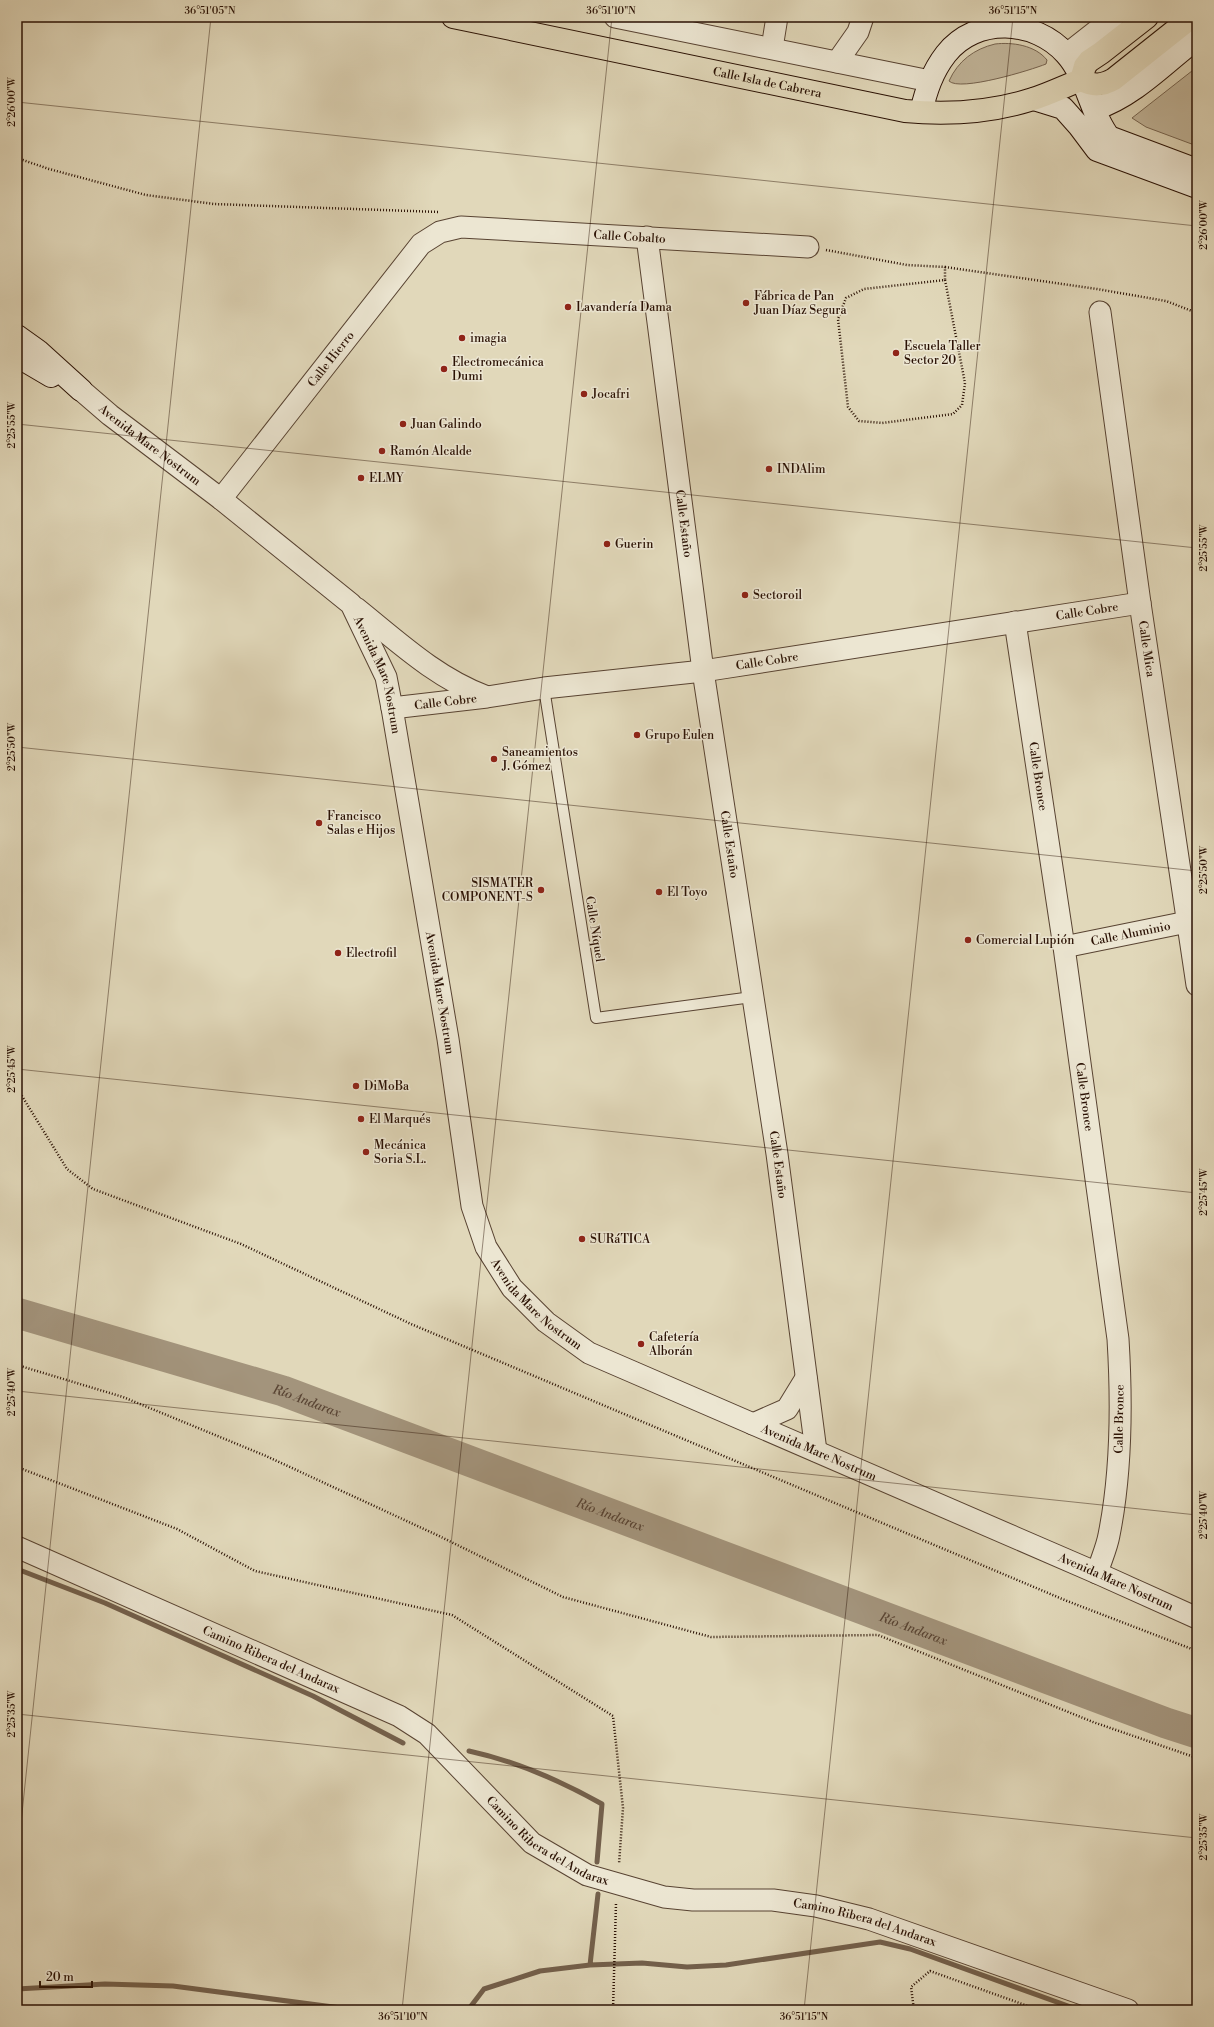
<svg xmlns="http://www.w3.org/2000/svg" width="1214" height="2027" viewBox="0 0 1214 2027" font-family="'Libre Bodoni',serif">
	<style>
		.green { fill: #c2b69b; stroke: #766450 }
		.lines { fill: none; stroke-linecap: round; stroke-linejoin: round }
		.stream { stroke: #73604c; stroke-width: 5 }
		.river { stroke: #a3947c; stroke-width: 31 }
		.lane-casing { stroke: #584332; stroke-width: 12 }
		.street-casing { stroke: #584332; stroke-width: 23 }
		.secondary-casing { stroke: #2a1104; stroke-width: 24 }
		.primary-casing { stroke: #2a1104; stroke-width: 24 }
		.path { stroke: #2a1104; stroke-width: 2.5; stroke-dasharray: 1 2; stroke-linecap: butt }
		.lane { stroke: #ece6d2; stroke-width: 10 }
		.street { stroke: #ece6d2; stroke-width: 21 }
		.secondary { stroke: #ece6d2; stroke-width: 22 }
		.primary { stroke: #e1d8ba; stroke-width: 22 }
		.ticks { fill: none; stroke: #2a1104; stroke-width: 1; stroke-opacity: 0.45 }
		.poi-dot { fill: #8f2418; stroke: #ece6d2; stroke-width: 1.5 }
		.labels { text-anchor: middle; stroke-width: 3; stroke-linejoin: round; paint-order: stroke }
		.street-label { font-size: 12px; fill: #2a1104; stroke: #ece6d2 }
		.poi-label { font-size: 12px; fill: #2a1104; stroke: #ece6d2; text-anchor: start }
		.water-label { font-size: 13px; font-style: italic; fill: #5a4534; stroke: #ece6d2 }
		.neatline { fill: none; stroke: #2a1104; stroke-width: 1.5 }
		.ticks-label { font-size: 10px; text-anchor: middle; fill: #2a1104 }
	</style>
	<rect width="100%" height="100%" fill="#e1d8ba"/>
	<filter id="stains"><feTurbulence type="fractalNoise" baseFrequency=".005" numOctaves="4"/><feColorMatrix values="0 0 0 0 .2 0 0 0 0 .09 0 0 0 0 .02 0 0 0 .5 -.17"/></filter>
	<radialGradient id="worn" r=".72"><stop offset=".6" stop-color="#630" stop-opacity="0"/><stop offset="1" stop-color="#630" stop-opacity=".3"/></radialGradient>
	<!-- green -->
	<path class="green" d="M995,44C1012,42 1035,45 1047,60L1046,64C1031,70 960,92 949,81C958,61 974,49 995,44Z
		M1197,67V146L1146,127L1132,118Z"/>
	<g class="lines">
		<!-- stream -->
		<path class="stream" d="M17,1569L105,1603L313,1696L403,1743
			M469,1751C515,1761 561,1781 602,1804L597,1862
			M590,1965L598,1894
			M17,1989L105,1984L173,1986L356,2010
			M468,2010L484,1989L540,1971L590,1965L642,1963L687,1967L726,1965L880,1942L910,1949L1079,2010"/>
		<!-- river -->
		<path class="river" id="s1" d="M17,1313L283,1391L1166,1723L1197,1733"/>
		<defs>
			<path id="lane" d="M544,688L596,1018L752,997"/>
			<g id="street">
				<path d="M615,17L930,81"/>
				<path d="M772,48L777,17"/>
				<path d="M1067,54L1104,25"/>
				<path d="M837,62L858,32L863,17"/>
				<path id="s2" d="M647,237L703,671L777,1154L816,1451"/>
				<path id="s3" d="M1100,312L1140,603L1197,985"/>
				<path id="s4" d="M81,390L110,415L221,499L351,604L386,677L392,708L448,1039L472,1206L486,1247L512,1288L546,1322L589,1353L1097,1573L1197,1618"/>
				<path id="s5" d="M221,499L421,244L440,232L461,227L808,247"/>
				<path d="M356,608C396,640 436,678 485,696"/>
				<path id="s6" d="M1015,622L1064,947L1118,1339C1122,1404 1122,1470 1109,1535C1107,1547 1101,1560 1097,1573"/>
				<path id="s7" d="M392,708L487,697L544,688L703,671L1140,603"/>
				<path id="s8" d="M1064,947L1197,920"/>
				<path d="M753,1424L787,1409L806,1378"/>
				<path id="s9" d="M17,1547L399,1716L427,1734L532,1843L587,1875L664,1897L693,1900H773L816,1906L869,1919L1128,2010"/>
			</g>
			<path id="secondary" d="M1104,25L1113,17
				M1034,99L1063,108L1079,126L1097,150L1197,187
				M1095,109C1134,96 1165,63 1197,38
				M921,112C926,91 932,72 946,54C976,16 1035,19 1066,54C1087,77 1090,113 1109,137L1197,170
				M17,336L38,351L81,390
				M17,356L51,376"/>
			<g id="primary">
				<path id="s10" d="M453,17L905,111C947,115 992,112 1033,99C1049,94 1065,86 1081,80C1093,86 1102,86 1114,79L1192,17"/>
				<path d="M1081,80L1085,66L1089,61L1101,53L1147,17"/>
			</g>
		</defs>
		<!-- lane casing -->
		<use href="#lane" class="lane-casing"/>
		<!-- street casing -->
		<use href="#street" class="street-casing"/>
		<!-- secondary casing -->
		<use href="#secondary" class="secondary-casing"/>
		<!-- primary casing -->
		<use href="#primary" class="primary-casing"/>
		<!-- path -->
		<path class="path" d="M587,17L596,19
			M17,158L49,169L146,195L214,204L439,212
			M826,250L907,265L945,267V280
			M945,267L1097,289L1166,301L1197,313
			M945,280L965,383L962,405L953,414L882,423L859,421L848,407L838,319L846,298L864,289Z
			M17,1088L67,1169L93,1189L241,1244L411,1324L1067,1601L1197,1651
			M17,1365L123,1397L266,1456L437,1535L563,1597L711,1637L878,1635L1093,1722L1197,1758
			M17,1467L177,1529L255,1571L452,1615L613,1716L623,1808L619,1864
			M613,2010L616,1903
			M914,2010L911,1987L930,1971L1039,2010"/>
		<!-- lane -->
		<use href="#lane" class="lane"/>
		<!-- street -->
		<use href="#street" class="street"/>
		<!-- secondary -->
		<use href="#secondary" class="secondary"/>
		<!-- primary -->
		<use href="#primary" class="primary"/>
	</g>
	<!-- ticks -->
	<path class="ticks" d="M17,102L1197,226M17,424L1197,548M17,747L1197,871M17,1069L1197,1193M17,1391L1197,1515M17,1714L1197,1838M17,1861L211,17M402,2010L612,17M804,2010L1013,17"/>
	<!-- markers -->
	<g class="poi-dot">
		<circle cx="746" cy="303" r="4"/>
		<circle cx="568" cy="307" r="4"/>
		<circle cx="462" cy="338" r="4"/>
		<circle cx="896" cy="353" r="4"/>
		<circle cx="444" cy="369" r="4"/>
		<circle cx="584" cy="394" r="4"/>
		<circle cx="403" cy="424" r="4"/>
		<circle cx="382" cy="451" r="4"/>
		<circle cx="769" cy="469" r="4"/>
		<circle cx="361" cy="478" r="4"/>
		<circle cx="607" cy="544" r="4"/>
		<circle cx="745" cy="595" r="4"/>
		<circle cx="637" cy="735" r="4"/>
		<circle cx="494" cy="759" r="4"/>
		<circle cx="319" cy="823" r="4"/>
		<circle cx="541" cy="890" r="4"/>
		<circle cx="659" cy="892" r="4"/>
		<circle cx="968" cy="940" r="4"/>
		<circle cx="338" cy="953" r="4"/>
		<circle cx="356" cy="1086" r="4"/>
		<circle cx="361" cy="1119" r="4"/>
		<circle cx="366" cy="1152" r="4"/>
		<circle cx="582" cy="1239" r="4"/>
		<circle cx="641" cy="1344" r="4"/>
	</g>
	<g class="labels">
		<!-- street labels -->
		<g class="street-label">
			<text dy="4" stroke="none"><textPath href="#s10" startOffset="321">Calle Isla de Cabrera</textPath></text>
			<text dy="4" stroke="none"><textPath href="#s5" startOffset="537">Calle Cobalto</textPath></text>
			<text dy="4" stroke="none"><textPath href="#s5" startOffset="178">Calle Hierro</textPath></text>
			<text dy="4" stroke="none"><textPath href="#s4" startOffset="88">Avenida Mare Nostrum</textPath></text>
			<text dy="4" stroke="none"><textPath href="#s2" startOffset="289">Calle Estaño</textPath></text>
			<text dy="4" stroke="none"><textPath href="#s7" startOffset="702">Calle Cobre</textPath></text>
			<text dy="4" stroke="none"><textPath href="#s3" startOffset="340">Calle Mica</textPath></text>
			<text dy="4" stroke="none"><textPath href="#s7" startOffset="378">Calle Cobre</textPath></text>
			<text dy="4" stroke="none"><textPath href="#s4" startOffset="421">Avenida Mare Nostrum</textPath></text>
			<text dy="4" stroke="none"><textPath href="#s7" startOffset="54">Calle Cobre</textPath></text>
			<text dy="4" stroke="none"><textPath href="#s6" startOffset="156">Calle Bronce</textPath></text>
			<text dy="4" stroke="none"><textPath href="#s2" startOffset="613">Calle Estaño</textPath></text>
			<text transform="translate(595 929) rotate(81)" y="4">Calle Níquel</text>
			<text dy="4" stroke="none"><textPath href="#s8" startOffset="68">Calle Aluminio</textPath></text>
			<text dy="4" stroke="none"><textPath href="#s4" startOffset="746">Avenida Mare Nostrum</textPath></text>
			<text dy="4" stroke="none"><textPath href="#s6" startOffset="480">Calle Bronce</textPath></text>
			<text dy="4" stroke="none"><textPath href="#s2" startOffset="937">Calle Estaño</textPath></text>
			<text dy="4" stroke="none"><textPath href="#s4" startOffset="1082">Avenida Mare Nostrum</textPath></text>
			<text transform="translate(1119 1419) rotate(-89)" y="4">Calle Bronce</text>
			<text dy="4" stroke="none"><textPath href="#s4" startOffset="1405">Avenida Mare Nostrum</textPath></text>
			<text dy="4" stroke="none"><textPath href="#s4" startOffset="1729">Avenida Mare Nostrum</textPath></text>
			<text dy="4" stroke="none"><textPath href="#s9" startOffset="278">Camino Ribera del Andarax</textPath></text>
			<text dy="4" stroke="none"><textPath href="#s9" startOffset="614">Camino Ribera del Andarax</textPath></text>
			<text dy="4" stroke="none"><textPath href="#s9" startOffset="950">Camino Ribera del Andarax</textPath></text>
		</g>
		<!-- poi labels -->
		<g class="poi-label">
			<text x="754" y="300">Fábrica de Pan<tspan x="754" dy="14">Juan Díaz Segura</tspan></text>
			<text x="576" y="311">Lavandería Dama</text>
			<text x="470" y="342">imagia</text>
			<text x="904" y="350">Escuela Taller<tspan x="904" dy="14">Sector 20</tspan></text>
			<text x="452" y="366">Electromecánica<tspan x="452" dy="14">Dumi</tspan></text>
			<text x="592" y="398">Jocafri</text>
			<text x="411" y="428">Juan Galindo</text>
			<text x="390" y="455">Ramón Alcalde</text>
			<text x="777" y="473">INDAlim</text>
			<text x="369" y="482">ELMY</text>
			<text x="615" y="548">Guerin</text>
			<text x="753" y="599">Sectoroil</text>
			<text x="645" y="739">Grupo Eulen</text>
			<text x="502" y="756">Saneamientos<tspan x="502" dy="14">J. Gómez</tspan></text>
			<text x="327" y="820">Francisco<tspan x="327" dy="14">Salas e Hijos</tspan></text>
			<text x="533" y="887" text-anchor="end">SISMATER<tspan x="533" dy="14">COMPONENT-S</tspan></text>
			<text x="667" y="896">El Toyo</text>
			<text x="976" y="944">Comercial Lupión</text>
			<text x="346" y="957">Electrofil</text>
			<text x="364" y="1090">DiMoBa</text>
			<text x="369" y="1123">El Marqués</text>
			<text x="374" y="1149">Mecánica<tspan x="374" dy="14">Soria S.L.</tspan></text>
			<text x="590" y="1243">SURáTICA</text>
			<text x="649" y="1341">Cafetería<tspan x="649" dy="14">Alborán</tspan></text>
		</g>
		<!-- water labels -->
		<g class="water-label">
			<text dy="5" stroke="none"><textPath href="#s1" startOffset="303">Río Andarax</textPath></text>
			<text dy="5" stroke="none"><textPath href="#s1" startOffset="627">Río Andarax</textPath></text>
			<text dy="5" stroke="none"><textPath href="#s1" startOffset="951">Río Andarax</textPath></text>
		</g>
	</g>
	<!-- margin -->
	<rect width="1214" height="2027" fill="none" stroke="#e1d8ba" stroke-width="44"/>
	<!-- scale -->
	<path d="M40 1981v6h52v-6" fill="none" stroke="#2a1104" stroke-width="2"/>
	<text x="46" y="1981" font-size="12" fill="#2a1104" stroke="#ece6d2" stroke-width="3" paint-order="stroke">20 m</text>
	<rect x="22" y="22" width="1170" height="1983" class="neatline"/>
	<g class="ticks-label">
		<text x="210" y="14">36°51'05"N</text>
		<text x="611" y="14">36°51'10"N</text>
		<text x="1013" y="14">36°51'15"N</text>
		<text transform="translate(11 102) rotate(-90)" y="4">2°26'00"W</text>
		<text transform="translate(1203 225) rotate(-90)" y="4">2°26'00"W</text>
		<text transform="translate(11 425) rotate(-90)" y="4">2°25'55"W</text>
		<text transform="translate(1203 548) rotate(-90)" y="4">2°25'55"W</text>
		<text transform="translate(11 747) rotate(-90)" y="4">2°25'50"W</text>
		<text transform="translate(1203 870) rotate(-90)" y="4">2°25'50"W</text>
		<text transform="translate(11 1069) rotate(-90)" y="4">2°25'45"W</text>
		<text transform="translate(1203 1192) rotate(-90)" y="4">2°25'45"W</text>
		<text transform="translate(11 1392) rotate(-90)" y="4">2°25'40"W</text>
		<text transform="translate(1203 1515) rotate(-90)" y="4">2°25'40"W</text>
		<text transform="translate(11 1714) rotate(-90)" y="4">2°25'35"W</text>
		<text transform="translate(1203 1837) rotate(-90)" y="4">2°25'35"W</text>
		<text x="403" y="2020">36°51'10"N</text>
		<text x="804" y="2020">36°51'15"N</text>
	</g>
	<rect width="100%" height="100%" filter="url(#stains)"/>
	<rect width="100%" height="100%" fill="url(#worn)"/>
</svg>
